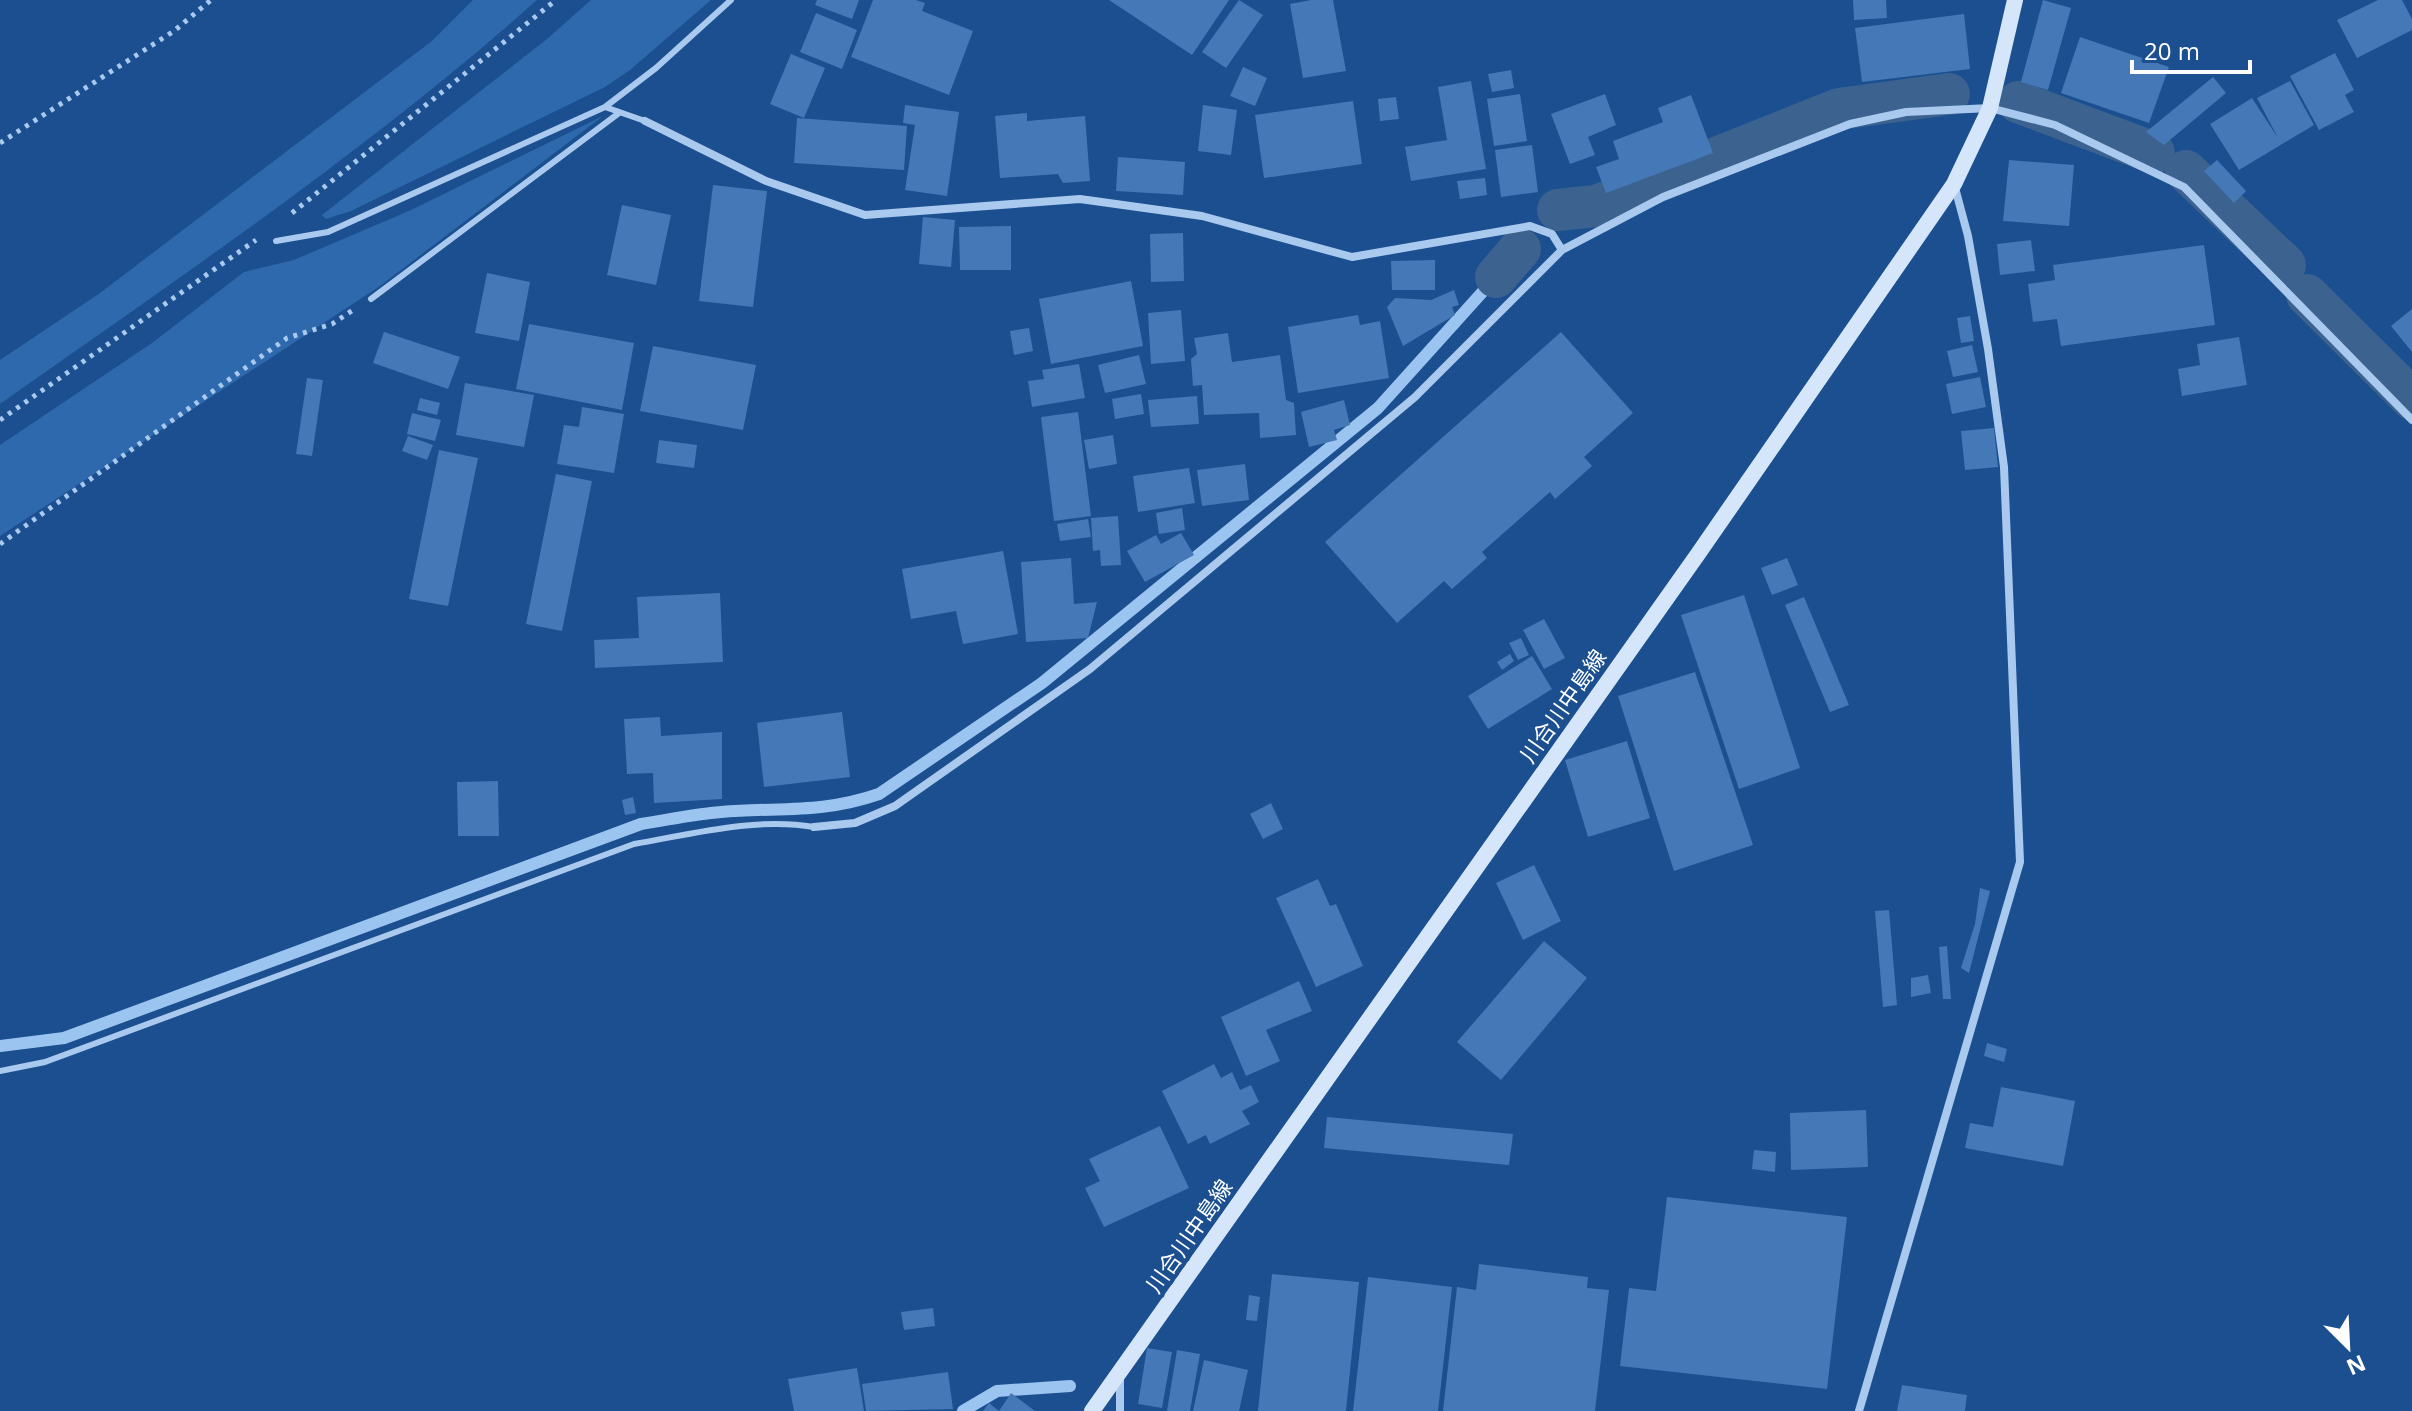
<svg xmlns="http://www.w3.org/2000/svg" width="2412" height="1411" viewBox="0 0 2412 1411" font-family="'Open Sans','Noto Sans JP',sans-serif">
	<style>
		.green { fill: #2e69ad }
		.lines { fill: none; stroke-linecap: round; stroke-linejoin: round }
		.stream { stroke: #9cc4f0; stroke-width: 12 }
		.canal { stroke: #3c6290; stroke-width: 42 }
		.building { fill: #4478b7 }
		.path { stroke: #a9c9ee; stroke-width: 5; stroke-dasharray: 4 6; stroke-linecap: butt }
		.service { stroke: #a9c9ee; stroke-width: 6 }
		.minor { stroke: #a9c9ee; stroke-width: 8 }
		.secondary { stroke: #d6e6fa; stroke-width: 16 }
		.labels { text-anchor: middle; stroke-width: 8; stroke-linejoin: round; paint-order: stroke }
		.street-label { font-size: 22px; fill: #fff; stroke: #1b4f8f }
	</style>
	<rect width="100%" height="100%" fill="#1b4f8f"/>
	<!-- green -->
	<path class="green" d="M473,0H537C370,149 183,275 0,404V360L100,293L432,41Z
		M591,0H711L630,70L605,87L351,211L326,219L322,215L547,39Z
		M603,116L380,286L0,536V445L152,343L244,272L294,260L411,210Z"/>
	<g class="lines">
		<!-- stream -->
		<path class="stream" d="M0,1046L64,1038L641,824C668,820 694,814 721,812C779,807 821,814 879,794L1042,683L1378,408L1496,277
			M963,1411L997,1391L1070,1386"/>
		<!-- canal -->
		<path class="canal" d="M2018,102L2154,153
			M2186,171L2285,265
			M1558,210L1596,206L1839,109L1949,94
			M1496,277L1520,249
			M2307,295L2412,399"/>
	</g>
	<!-- building -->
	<path class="building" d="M817,0H859L852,19L815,5Z
		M873,0H916L925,3L922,11L973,31L949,95L851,57Z
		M1109,0H1229L1192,55Z
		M1239,0L1263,15L1226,68L1202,52Z
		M1311,0H1333L1346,71L1303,78L1290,4Z
		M1853,0H1886L1887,18L1854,20Z
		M2043,0L2071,8L2048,90L2021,82Z
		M2378,0H2402L2412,19V30L2357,58L2337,20Z
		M816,13L857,30L842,69L800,52Z
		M1964,14L1970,69L1862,82L1855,28Z
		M2080,37L2169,67L2149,123L2061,93Z
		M2335,53L2354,90L2345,95L2354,112L2319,130L2290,76Z
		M791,54L825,68L804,118L770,104Z
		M1243,67L1267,78L1255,106L1230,96Z
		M1511,70L1514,88L1492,92L1488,74Z
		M2213,77L2226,93L2164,145L2146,132Z
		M1471,81L1486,169L1411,181L1405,147L1447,140L1438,87Z
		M2290,81L2314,125L2239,170L2210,124L2252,98L2278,138L2257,98Z
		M1520,94L1527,141L1494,146L1487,99Z
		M1605,94L1616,125L1588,137L1595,155L1570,164L1551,114Z
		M1691,95L1713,153L1606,193L1596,167L1619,159L1613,141L1663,122L1658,108Z
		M1396,97L1399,119L1380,121L1378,99Z
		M1353,101L1362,164L1264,178L1255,115Z
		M905,105L959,112L947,196L905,190L915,125L903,123Z
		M1203,105L1237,110L1231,155L1198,151Z
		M1027,113V121L1085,116L1090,181L1063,183L1058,174L1000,178L995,116Z
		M797,118L907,126L904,170L794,163Z
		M1532,145L1538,192L1501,197L1495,150Z
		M1118,157L1185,162L1183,195L1116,191Z
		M2009,160L2074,165L2069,226L2003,221Z
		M2217,160L2246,191L2234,203L2204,171Z
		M1485,178L1487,195L1460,199L1457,181Z
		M713,185L767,191L753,307L699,301Z
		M622,205L671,215L656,285L607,275Z
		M923,217L955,220L951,267L919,264Z
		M1011,226V270H960L959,227Z
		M1183,233L1184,281L1151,282L1150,234Z
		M2031,240L2035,271L2000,275L1997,244Z
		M2204,245L2215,325L2061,346L2057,319L2033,322L2028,284L2055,280L2053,265Z
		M1435,260V290H1392L1391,261Z
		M487,273L530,282L519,341L475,333Z
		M1131,281L1143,346L1051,364L1039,299Z
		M1454,290L1459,305L1452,307L1455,315L1403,346L1387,307L1395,298L1431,300Z
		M2412,309V352L2391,326Z
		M1181,310L1185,361L1151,364L1148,313Z
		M1358,315L1360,325L1380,321L1389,378L1298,393L1288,327Z
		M1970,316L1974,341L1961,343L1957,318Z
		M529,324L634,343L622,410L516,389Z
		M1029,328L1033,351L1014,355L1010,331Z
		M384,332L460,357L448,389L373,363Z
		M1561,332L1633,413L1584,457L1592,466L1555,499L1550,492L1482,552L1487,558L1452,589L1444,581L1397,623L1325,542Z
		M1228,333L1232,362L1280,355L1286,400L1294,403L1296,435L1260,438L1259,413L1204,415L1202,385L1193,386L1191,359L1197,354L1194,338Z
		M2239,337L2247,385L2182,396L2178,369L2200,365L2197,344Z
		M1972,345L1978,372L1953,377L1947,351Z
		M653,346L756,365L743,430L640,411Z
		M1139,355L1146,384L1105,393L1098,365Z
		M1079,364L1085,398L1032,407L1028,381L1044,379L1042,370Z
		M1980,377L1986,407L1952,414L1946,384Z
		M307,378L323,380L312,456L296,454Z
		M465,383L534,395L524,447L456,435Z
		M1141,394L1144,414L1115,419L1112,399Z
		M1197,396L1199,424L1151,427L1148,400Z
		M420,398L440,403L437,415L417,410Z
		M1344,400L1350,425L1334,430L1337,440L1309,447L1301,412Z
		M582,407L624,414L614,473L557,464L564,425L579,427Z
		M1078,412L1091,516L1054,521L1041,417Z
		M412,413L441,420L435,441L407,434Z
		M1994,428L1998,467L1965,470L1961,431Z
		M1113,435L1117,464L1089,469L1084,440Z
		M408,436L433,445L427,460L402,451Z
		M659,440L697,445L694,468L656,463Z
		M439,450L478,458L448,606L409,599Z
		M1245,464L1249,500L1202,506L1197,470Z
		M1189,468L1195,503L1138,512L1133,476Z
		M556,474L592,481L562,631L526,624Z
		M1182,508L1185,530L1159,534L1156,513Z
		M1118,516L1121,565L1101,566L1100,550L1093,551L1091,518Z
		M1088,519L1091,537L1060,541L1057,524Z
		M1181,533L1194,555L1145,582L1127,551L1156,535L1161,544Z
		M1003,551L1018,634L963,644L956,611L911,619L902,569Z
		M1071,558L1074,604L1097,602L1088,638L1026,642L1021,562Z
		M1787,558L1798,585L1772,595L1761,568Z
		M720,593L723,662L595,668L594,640L639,638L637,597Z
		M1744,595L1800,768L1739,789L1681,615Z
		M1804,597L1849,705L1830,712L1785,605Z
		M1544,619L1565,658L1544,669L1523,630Z
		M1521,638L1529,655L1518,660L1509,643Z
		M1510,654L1514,661L1502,670L1497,662Z
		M1532,656L1552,689L1488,729L1468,696Z
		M1695,672L1753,845L1674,871L1618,696Z
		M842,712L850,777L764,787L757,723Z
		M660,717L661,736L722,732V799L654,803L653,773L627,774L624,719Z
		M1627,741L1650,818L1588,837L1565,760Z
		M498,781L499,836H458L457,782Z
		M633,797L636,813L625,815L622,800Z
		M1271,803L1283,829L1263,839L1250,814Z
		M1534,865L1561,921L1523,940L1496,883Z
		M1318,879L1330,906L1336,904L1363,966L1316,987L1276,898Z
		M1980,888L1990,891L1969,973L1961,968L1975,924Z
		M1889,910L1897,1005L1883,1007L1875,911Z
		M1544,941L1587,978L1501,1080L1457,1042Z
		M1947,946L1951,999H1943L1939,947Z
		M1928,975L1931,993L1911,997V978Z
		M1299,981L1312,1011L1266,1030L1280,1061L1246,1076L1221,1017Z
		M1987,1043L2007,1049L2004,1062L1984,1056Z
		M1214,1064L1221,1078L1232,1072L1240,1090L1251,1085L1259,1102L1242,1111L1250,1124L1210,1144L1206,1135L1188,1144L1162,1091Z
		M2001,1087L2075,1101L2063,1166L1965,1148L1970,1123L1993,1127Z
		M1866,1110L1868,1167L1791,1170L1790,1113Z
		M1327,1117L1513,1134L1509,1165L1324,1148Z
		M1160,1126L1189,1188L1104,1227L1085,1188L1100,1181L1089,1159Z
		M1754,1150L1776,1152L1775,1172L1752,1169Z
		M1667,1197L1847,1217L1827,1389L1620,1366L1629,1288L1656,1291Z
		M1479,1264L1588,1277L1587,1288L1609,1290L1595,1411H1443L1457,1287L1476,1290Z
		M1272,1274L1359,1282L1346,1411H1258Z
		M1368,1277L1452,1287L1438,1411H1353Z
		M1249,1295L1260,1297L1257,1321L1246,1320Z
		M933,1308L935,1326L904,1330L901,1312Z
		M1147,1348L1172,1352L1162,1408L1138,1404Z
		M1177,1350L1200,1354L1190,1411H1167Z
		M1204,1360L1248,1370L1239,1411H1193Z
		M857,1368L864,1411H794L788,1379Z
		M948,1372L953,1409L866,1411L862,1384Z
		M1902,1385L1967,1395L1965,1411H1897Z
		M1011,1393L1035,1411H983L989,1403L999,1411Z"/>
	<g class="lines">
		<!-- path -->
		<path class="path" d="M0,143L174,31L211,0
			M292,213L556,0
			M0,420L256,240
			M0,544L287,338L332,324L353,310"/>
		<!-- service -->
		<path class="service" d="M605,107L656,68L731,0
			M276,241L328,232L605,107L645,121
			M371,299L619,113
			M0,1071L45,1062L634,844C692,834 755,817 814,827"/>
		<!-- minor -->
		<path class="minor" d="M645,121L766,181L865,215L1080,199L1202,216L1352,257L1530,226L1552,234L1562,250
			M814,827L855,823L895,806L1090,669L1415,397L1562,250L1663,197L1850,124L1906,112L1990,108L2055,125L2184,187L2412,420
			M1120,1411V1377
			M1859,1411L2020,862L2004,467L1988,349L1968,236L1954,184"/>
		<!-- secondary -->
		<path class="secondary" d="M1092,1411L1698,554L1954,184L1990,108L2015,0"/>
	</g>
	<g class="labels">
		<!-- street labels -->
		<g class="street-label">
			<text transform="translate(1563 706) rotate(-55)" y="8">川合川中島線</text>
			<text transform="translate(1189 1236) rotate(-55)" y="8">川合川中島線</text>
		</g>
	</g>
	<!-- north arrow -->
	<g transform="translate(2348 1347) rotate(156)" stroke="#1b4f8f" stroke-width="6" paint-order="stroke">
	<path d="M0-6L14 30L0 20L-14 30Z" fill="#ffffff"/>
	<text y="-12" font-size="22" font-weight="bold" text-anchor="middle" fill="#ffffff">N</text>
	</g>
	<!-- scale -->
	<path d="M2132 60v12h118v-12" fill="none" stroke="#ffffff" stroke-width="4"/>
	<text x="2144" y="60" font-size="24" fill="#ffffff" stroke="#1b4f8f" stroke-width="6" paint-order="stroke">20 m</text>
</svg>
